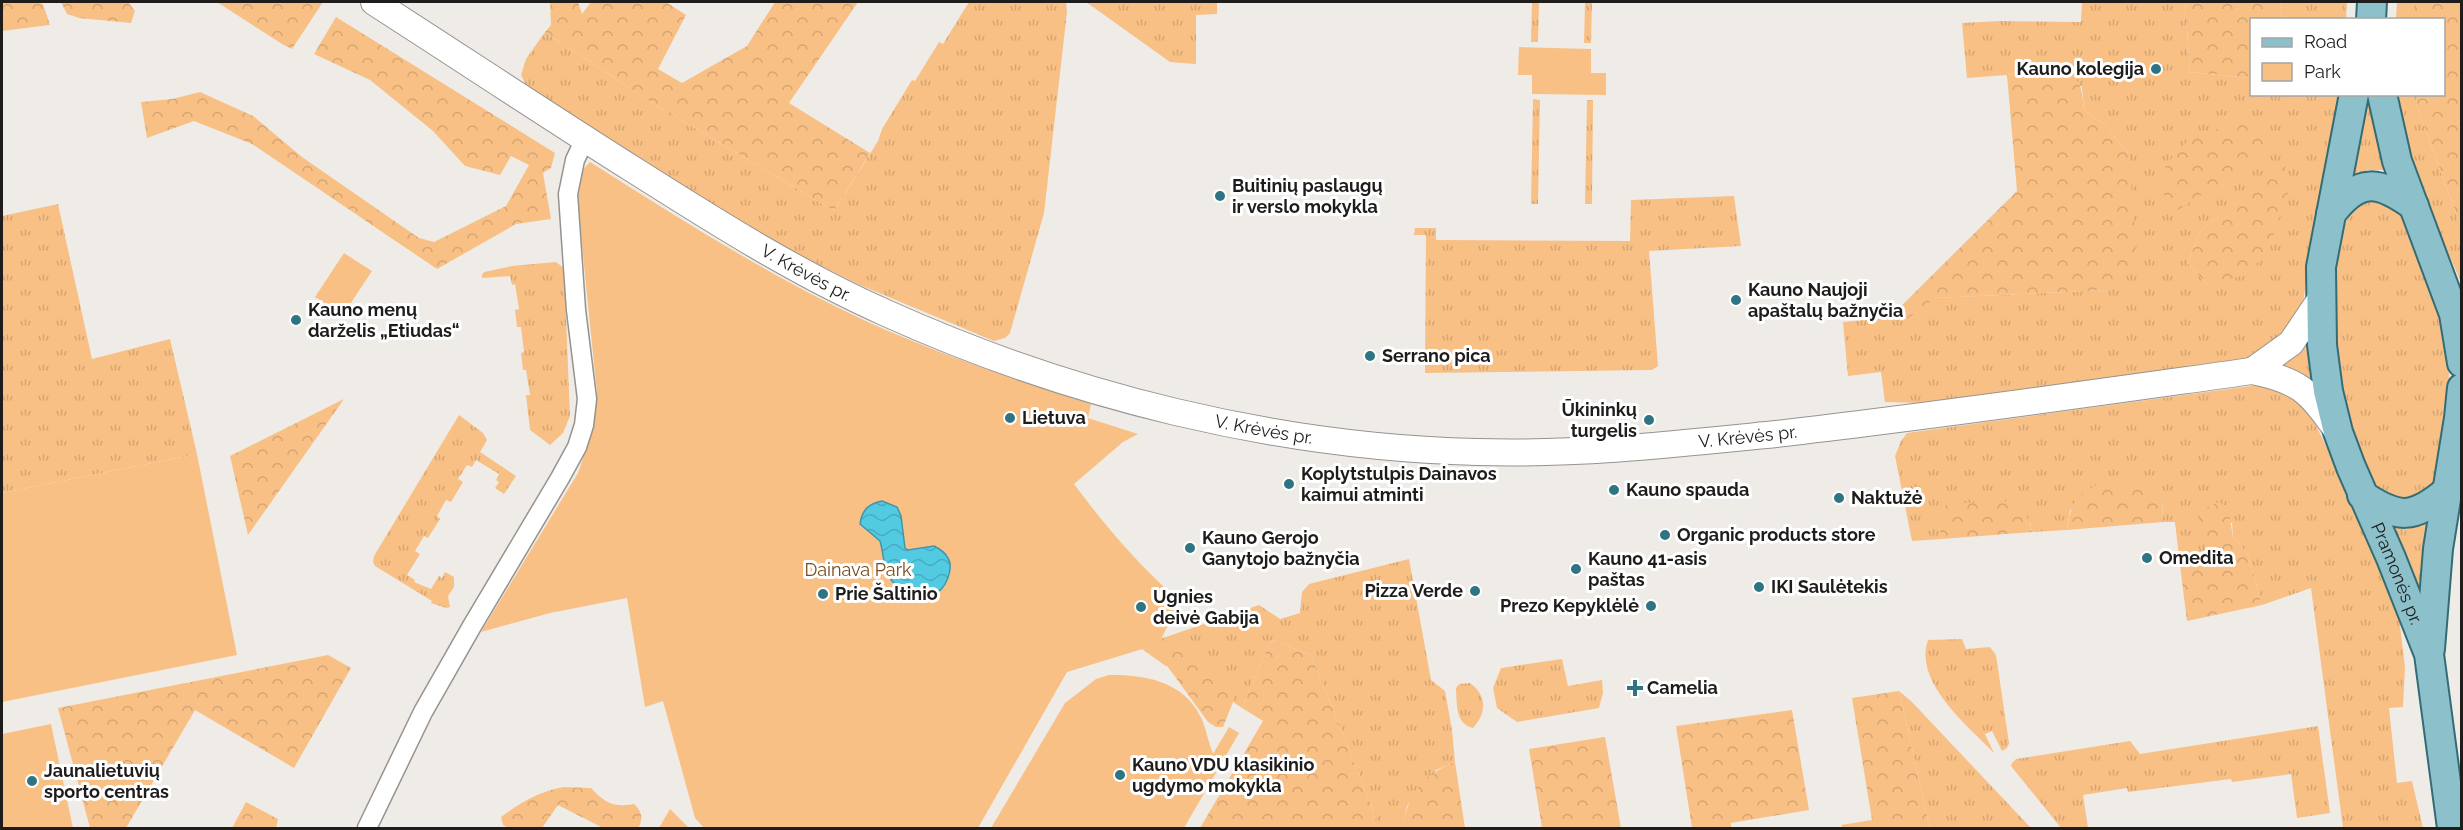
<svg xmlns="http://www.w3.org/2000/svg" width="2463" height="830" viewBox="0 0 2463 830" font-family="Raleway,sans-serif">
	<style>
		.grass { fill: url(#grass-tufts); fill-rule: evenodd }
		.forest { fill: url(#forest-crowns) }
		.park { fill: #f8c085 }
		.water { fill: url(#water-waves); stroke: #4296a7; stroke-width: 1.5 }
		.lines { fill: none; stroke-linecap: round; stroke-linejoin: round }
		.minor-casing { stroke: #96938f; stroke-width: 21 }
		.secondary-casing { stroke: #96938f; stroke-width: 28 }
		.primary-casing { stroke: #346c76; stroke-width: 32 }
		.minor { stroke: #fff; stroke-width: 18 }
		.secondary { stroke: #fff; stroke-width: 26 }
		.primary { stroke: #8cc0ca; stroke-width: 28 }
		.poi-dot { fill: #2e7482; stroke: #fff; stroke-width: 2 }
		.labels { text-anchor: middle; stroke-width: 6; stroke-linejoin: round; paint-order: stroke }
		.poi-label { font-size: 18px; font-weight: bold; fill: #1e1d1c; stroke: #fff; text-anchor: start }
		.street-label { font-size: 18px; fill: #1e1d1c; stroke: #fff }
		.park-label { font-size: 18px; fill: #744b19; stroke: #fff }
	</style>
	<defs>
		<pattern id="grass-tufts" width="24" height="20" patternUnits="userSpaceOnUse" patternTransform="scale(1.5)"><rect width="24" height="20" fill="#f8c085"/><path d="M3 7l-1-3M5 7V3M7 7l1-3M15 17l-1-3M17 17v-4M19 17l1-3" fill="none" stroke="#d4a572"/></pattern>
		<pattern id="forest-crowns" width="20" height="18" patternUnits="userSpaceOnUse" patternTransform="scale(1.5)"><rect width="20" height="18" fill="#f8c085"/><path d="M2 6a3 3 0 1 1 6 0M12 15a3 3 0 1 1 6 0" fill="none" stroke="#d4a572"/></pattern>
		<pattern id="water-waves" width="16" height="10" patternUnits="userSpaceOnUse" patternTransform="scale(1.5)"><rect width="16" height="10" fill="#51cae2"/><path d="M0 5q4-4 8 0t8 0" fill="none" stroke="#46adc1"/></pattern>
	</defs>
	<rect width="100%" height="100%" fill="#efece8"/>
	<!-- grass -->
	<path class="grass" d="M969,2H1066L1067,12L1044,213L1010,333L1005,338L994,341L860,285L805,258L727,214L526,85L521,75L526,59L545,32L651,102L834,211L878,141L882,129L912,80L915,81L939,42L943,44Z
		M1086,2H1217V14L1196,15V64L1170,62Z
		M1532,2H1539L1538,42H1531Z
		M1585,2H1592L1591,43H1584Z
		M2082,2H2185L2190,72L2251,78L2252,94L2341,95L2308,265L2303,305L2294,328L2265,352L2244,359L1919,403L1885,402L1881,372L1848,376L1843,322L1889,318L1905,321L1934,298L2109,290L2129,154L2105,125L2084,110L2082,87L2051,63L2007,75L1967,78L1962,23L2001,21L2081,22ZM2285,165L2207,285L2188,263L2200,231Z
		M2279,2H2347L2346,19H2280L2282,5Z
		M2397,2H2417V19H2396Z
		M2365,95H2370L2378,144L2388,170H2367L2351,175Z
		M2397,95H2416V104L2461,227V282L2415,177Z
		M1533,99L1540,100L1538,204H1531Z
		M1587,100H1593L1592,204H1585Z
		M1734,196L1741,246L1649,251L1658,366L1652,370L1425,373L1426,235H1414L1415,228H1436V240L1630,241L1631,200Z
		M2369,200L2384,203L2404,218L2439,304L2449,374L2444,464L2436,482L2420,496L2404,499L2384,495L2371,486L2364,473L2343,396L2334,335L2332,282L2339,235L2355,206Z
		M58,204L92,359L170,339L197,454L2,493V216Z
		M556,262L564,268L570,416L563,433L550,445L530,430L526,395H530L526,370H523L521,353L524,352L521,327H517L515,310L519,309L515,284L512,285L510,276L482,278V275L484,272L512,266Z
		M2307,336L2311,346L2312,378L2310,379L2281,364Z
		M2250,386H2270L2294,397L2312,417L2378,555L2399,617L2405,667L2403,707L2389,708L2397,783L2412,781L2423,828H2343L2311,588L2262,605L2248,555L2233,537L2232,523H2198L2210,560L2202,566H2180L2175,522H2163L2162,499L2070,510L2067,530L2032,532L2030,523L1939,526L1942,539L1912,541L1895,456L1901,441L1907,433Z
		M459,415L483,433L487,440L480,452L516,476L504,494L495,488L499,482L496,480L499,474L476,460L472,467L467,465L458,479L463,482L451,502L446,500L437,516L440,519L428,538L424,536L415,551L420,554L407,575L415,580L414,582L431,589L439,576L442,578L445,572L454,577V587L448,596L450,607L446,608L431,603L432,601L375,566L373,562L374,556Z
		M2432,520L2423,602L2388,524C2405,529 2416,526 2432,520Z
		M1409,559L1431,680L1445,691L1452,730L1455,762L1436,770L1407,806L1402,828H1372L1376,817L1311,655L1271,640L1242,708L1165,656L1167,667L1142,649L1158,644L1160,639L1259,605L1280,619L1300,613L1302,592L1309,584Z
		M1962,639L1966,649L1990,647L1996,655L2009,743L2007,748L2002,751L1992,731L1985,734L1994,753C1968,726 1913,682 1928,640Z
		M1562,659L1568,686L1602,680L1603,693L1599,708L1517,722L1497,708L1493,688L1501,668Z
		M1470,683C1487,695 1487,713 1473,728C1455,724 1457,703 1456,688L1459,684Z
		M1899,691L1911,701L2031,828H1930Z
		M2318,726L2330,813L2297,818L2291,774L2232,782L2231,779L2128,792L2127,788L2083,795L2088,828H2061L2011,766L2012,763L2016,759L2130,741L2140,754Z
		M670,809L689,828H659Z"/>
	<!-- forest -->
	<path class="forest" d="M2,2H37L43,4L50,25L2,31Z
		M61,2H128L135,11L131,23L79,18L67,14Z
		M217,2H323L292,49L282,44Z
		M550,2H578L582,14L591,2H666L686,15L658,69L682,83L747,46L775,2H858L789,103L870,153L834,211L651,102L545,32L551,25Z
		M2185,2H2279L2282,5L2280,19L2252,20L2251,78L2190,72Z
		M2417,2H2461V227L2416,104V95L2444,94V20L2417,19Z
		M336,17L555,153L551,168L543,173L551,219L516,224L437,269L252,144L194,121L147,138L141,102L172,99L200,92L253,116L302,157L419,238L434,242L506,206L529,165L511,156L500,175L465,166L433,131L370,80L314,54Z
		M2051,63C2079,80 2081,77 2084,110L2105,125L2129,154L2137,262L2109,290L1935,298L1905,321L1889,318L2017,191L2007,75Z
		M2243,124L2263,129L2265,154L2178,210L2157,187L2167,163L2195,133Z
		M2285,164L2288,193L2267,253L2245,275L2207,285L2188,263L2200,231Z
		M344,399L248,535L230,456Z
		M2099,484L2155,485L2162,499L2163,522L2067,530C2071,503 2074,496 2099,484Z
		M2011,501C2023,510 2029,517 2032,532L1942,539L1939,526L1946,504Z
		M2219,502L2228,507L2233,537L2248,555L2262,605L2187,621L2180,566H2202L2210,560L2197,523L2204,509Z
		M1271,640L1311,655L1376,817L1372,828H1200L1263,721L1242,708Z
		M1177,648C1202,655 1222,675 1235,697L1223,727H1216L1208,722L1165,663V656Z
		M328,655L351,668L294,768L195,710L126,828H90L58,708Z
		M1899,691L1930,828H1843L1841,825L1872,820L1852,698Z
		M1792,710L1809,810L1731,823V828H1692L1676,726Z
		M1605,737L1621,828H1542L1529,749Z
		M1455,762L1465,828H1402C1409,794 1421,775 1455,762Z
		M563,787L591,788C605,803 614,808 634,804C642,812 643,817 639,827L603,828L558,805L542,828H508L503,825L501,817C521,802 539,792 563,787Z
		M246,802L278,819L276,828H232Z"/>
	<!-- park -->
	<path class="park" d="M1519,47L1591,49V73H1606V95L1532,94V75H1518Z
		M590,162C686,223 782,284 886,330C953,359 1022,382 1091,404L1088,418L1138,434L1123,442L1074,484C1105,526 1139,565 1178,600L1176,614L1166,629L1159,644L1067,672L978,828H704L695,818L663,701L645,707L627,598L550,613L481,632L578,473L591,435L597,393L577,196V176Z
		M344,253L372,271L343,315L315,297Z
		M197,454L237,655L2,702V493Z
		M1109,675C1147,674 1188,683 1203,722C1207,733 1209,744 1213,754L1229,727L1239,733L1184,828H991L1065,703L1096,679Z
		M51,724L73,828H2V734Z"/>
	<!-- water -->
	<path class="water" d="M882,501L897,507L901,516L905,548L908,550L934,546C940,549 945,552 948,558C954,568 946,590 934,594C922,599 900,591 892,581C883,570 884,554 880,541L860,524C862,510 868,504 882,501Z"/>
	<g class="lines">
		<defs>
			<path id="minor" d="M367,828L423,712L472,626L560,478L577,447L584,425L587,399L576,310L568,194L575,160L585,139"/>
			<g id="secondary">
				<path id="s1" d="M374,2C461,58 547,115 634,170C716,222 798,274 886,313C1070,396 1275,447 1477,452C1578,455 1676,444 1776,434C1935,416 2094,393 2252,371C2299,380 2309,391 2336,429"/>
				<path d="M2252,371L2291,343L2320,300"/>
			</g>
			<g id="primary">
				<path d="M2371,20L2372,2"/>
				<path id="s2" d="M2354,94L2321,267L2322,345L2328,391L2338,432L2351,467L2391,558L2429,654L2452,828"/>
				<path d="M2382,94L2397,161L2454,314L2462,363"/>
				<path d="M2331,214C2360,176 2379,181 2414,206"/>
				<path d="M2362,495C2398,519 2413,520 2447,491"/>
				<path d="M2430,649L2438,549L2459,418L2462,388"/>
			</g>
		</defs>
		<!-- minor casing -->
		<use href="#minor" class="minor-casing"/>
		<!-- secondary casing -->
		<use href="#secondary" class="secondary-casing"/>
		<!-- primary casing -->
		<use href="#primary" class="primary-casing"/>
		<!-- minor -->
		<use href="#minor" class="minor"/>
		<!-- secondary -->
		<use href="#secondary" class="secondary"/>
		<!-- primary -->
		<use href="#primary" class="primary"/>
	</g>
	<!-- markers -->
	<g class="poi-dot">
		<circle cx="2156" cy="69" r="6"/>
		<circle cx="1220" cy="196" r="6"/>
		<circle cx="1736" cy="300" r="6"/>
		<circle cx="296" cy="320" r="6"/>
		<circle cx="1370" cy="356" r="6"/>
		<circle cx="1010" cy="418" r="6"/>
		<circle cx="1649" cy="420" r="6"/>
		<circle cx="1289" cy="484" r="6"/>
		<circle cx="1614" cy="490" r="6"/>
		<circle cx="1839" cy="498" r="6"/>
		<circle cx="1665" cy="535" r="6"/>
		<circle cx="1190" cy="548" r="6"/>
		<circle cx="2147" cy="558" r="6"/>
		<circle cx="1576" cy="569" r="6"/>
		<circle cx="1759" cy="587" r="6"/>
		<circle cx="1475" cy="591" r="6"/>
		<circle cx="823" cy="594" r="6"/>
		<circle cx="1651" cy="606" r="6"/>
		<circle cx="1141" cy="607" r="6"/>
		<path d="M1632 679h6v6h6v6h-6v6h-6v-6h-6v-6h6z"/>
		<circle cx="1120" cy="775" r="6"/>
		<circle cx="32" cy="781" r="6"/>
	</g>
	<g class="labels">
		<!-- poi labels -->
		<g class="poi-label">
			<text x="2144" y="75" text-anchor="end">Kauno kolegija</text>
			<text x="1232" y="192">Buitinių paslaugų<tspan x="1232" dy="21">ir verslo mokykla</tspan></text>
			<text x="1748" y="296">Kauno Naujoji<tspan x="1748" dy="21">apaštalų bažnyčia</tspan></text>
			<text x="308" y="316">Kauno menų<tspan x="308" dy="21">darželis „Etiudas“</tspan></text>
			<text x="1382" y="362">Serrano pica</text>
			<text x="1637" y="416" text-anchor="end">Ūkininkų<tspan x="1637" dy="21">turgelis</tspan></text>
			<text x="1022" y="424">Lietuva</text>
			<text x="1301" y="480">Koplytstulpis Dainavos<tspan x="1301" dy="21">kaimui atminti</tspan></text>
			<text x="1626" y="496">Kauno spauda</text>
			<text x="1851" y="504">Naktužė</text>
			<text x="1677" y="541">Organic products store</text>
			<text x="1202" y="544">Kauno Gerojo<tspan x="1202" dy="21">Ganytojo bažnyčia</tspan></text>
			<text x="2159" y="564">Omedita</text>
			<text x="1588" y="565">Kauno 41-asis<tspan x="1588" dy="21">paštas</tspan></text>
			<text x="1771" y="593">IKI Saulėtekis</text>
			<text x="1463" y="597" text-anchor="end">Pizza Verde</text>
			<text x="835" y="600">Prie Šaltinio</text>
			<text x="1153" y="603">Ugnies<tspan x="1153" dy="21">deivė Gabija</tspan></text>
			<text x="1639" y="612" text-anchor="end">Prezo Kepyklėlė</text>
			<text x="1647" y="694">Camelia</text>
			<text x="1132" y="771">Kauno VDU klasikinio<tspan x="1132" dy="21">ugdymo mokykla</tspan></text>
			<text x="44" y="777">Jaunalietuvių<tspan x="44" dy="21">sporto centras</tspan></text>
		</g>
		<!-- street labels -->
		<g class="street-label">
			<text dy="6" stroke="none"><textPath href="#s1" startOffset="510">V. Krėvės pr.</textPath></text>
			<text dy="6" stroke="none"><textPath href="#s1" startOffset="996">V. Krėvės pr.</textPath></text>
			<text dy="6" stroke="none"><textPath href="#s1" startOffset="1482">V. Krėvės pr.</textPath></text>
			<text dy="6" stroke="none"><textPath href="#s2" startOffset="496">Pramonės pr.</textPath></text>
		</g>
		<!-- park labels -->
		<g class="park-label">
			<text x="858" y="576">Dainava Park</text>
		</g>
	</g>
	<!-- border -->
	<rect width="2463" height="830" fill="none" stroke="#1e1d1c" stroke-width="6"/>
	<!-- legend -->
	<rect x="2250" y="18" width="195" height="78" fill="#ffffff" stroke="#a5a5a4" stroke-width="1.5"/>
	<rect x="2262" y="38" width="30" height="9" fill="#8cc0ca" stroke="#a5a5a4" stroke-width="1.5"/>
	<text x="2304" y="48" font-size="18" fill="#1e1d1c">Road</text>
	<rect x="2262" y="63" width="30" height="18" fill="#f8c085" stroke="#a5a5a4" stroke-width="1.5"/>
	<text x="2304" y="78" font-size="18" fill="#1e1d1c">Park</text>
</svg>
